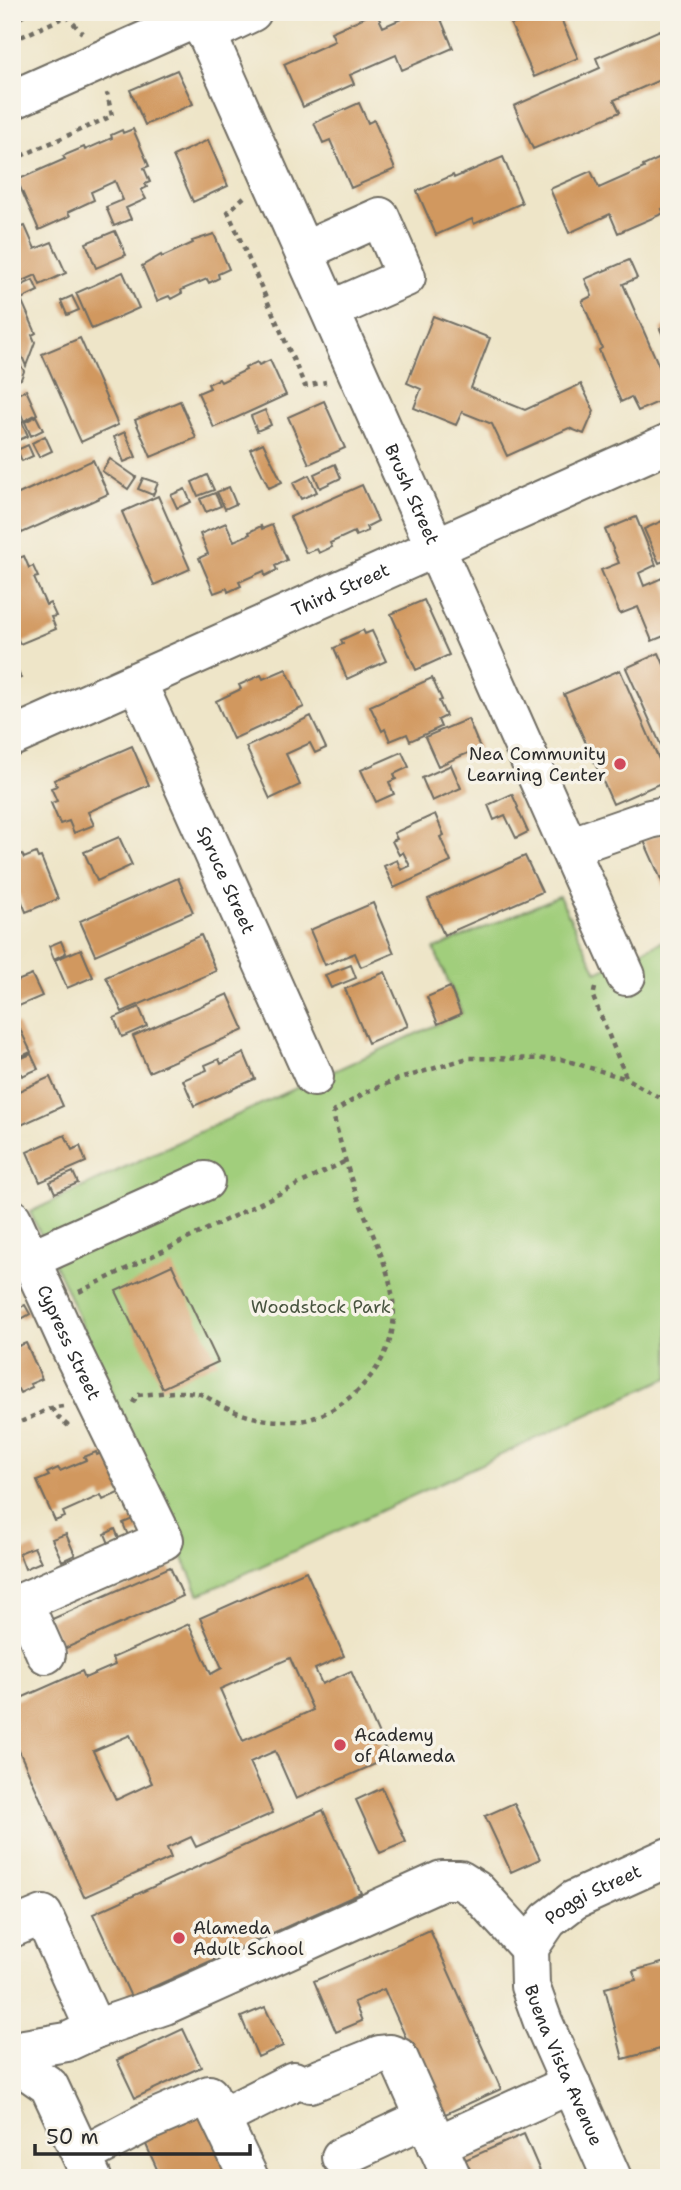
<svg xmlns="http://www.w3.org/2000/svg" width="681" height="2190" viewBox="0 0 681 2190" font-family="'Shantell Sans',sans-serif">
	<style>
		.green { fill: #a1ce7c; stroke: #667c54; stroke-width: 2 }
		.building { fill: #d1985f; fill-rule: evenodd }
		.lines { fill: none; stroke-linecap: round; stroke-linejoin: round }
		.minor-casing { stroke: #6f6c62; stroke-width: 42 }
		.path { stroke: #6f6c62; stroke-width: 4.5; stroke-dasharray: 5 5; stroke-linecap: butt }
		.minor { stroke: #fff; stroke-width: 38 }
		.poi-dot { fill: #d1495b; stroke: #f7f3e8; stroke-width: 2.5 }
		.labels { text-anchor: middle; stroke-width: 7; stroke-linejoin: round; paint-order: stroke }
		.street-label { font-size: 18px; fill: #2b2b2b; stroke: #f7f3e8 }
		.poi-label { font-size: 18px; fill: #2b2b2b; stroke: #f7f3e8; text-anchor: start }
		.park-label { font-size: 18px; fill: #48543f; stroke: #f7f3e8 }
	</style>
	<rect width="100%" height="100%" fill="#f7f3e8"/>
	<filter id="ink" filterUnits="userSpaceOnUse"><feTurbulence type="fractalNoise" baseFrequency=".0143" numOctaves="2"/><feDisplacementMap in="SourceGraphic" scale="14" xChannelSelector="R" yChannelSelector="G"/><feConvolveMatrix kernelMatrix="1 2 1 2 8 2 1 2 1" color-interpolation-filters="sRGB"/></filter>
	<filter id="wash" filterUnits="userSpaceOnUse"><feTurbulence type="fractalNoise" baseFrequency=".00686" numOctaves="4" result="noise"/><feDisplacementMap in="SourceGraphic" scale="28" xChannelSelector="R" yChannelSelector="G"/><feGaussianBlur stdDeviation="1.57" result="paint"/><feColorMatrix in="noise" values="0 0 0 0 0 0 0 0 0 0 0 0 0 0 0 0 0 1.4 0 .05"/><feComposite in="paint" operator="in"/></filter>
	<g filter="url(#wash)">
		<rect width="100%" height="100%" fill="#eee5c8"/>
		<!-- green -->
		<path class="green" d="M559,896L597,972L669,938V1377L199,1595L64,1284L30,1212L193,1135L462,1013L434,949Z"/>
		<g id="blocks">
			<!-- building -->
			<path class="building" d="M12,12H22L24,17L12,23Z
				M376,12L383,27L417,12H438L453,48L402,70L396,55L350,75L354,84L303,107L284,64L335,41L331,32Z
				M512,12H558L578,58L534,77L511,25L517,22Z
				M660,30L662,36L669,33V76L614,100L620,112L533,149L514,106L600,68L596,58Z
				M177,70L193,104L145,125L130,90Z
				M359,103L368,123L374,120L395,169L351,188L330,140L323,143L314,123Z
				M133,129L149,166L144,168L150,182L145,184L147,187L141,190L146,199L126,208L131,219L114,226L106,207L123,200L115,181L91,192L94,200L68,212L70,216L39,230L17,180L65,159L63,156L84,147L85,150L112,138L111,135L122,130L123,133Z
				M208,140L228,186L193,202L173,156Z
				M669,154V206L662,209L664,213L618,233L610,214L569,233L550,189L591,171L599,188L644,168L643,166Z
				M503,157L522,203L474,224L472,219L436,235L417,191L453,175L454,178Z
				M12,213L19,228L25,226L35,249L52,242L66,273L40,285L36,275L12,286Z
				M115,231L126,255L96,268L86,243Z
				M214,234L229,269L218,274L219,278L209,283L207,279L181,290L182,293L171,299L169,296L157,301L142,266L161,255L162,257L193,243L192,241Z
				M629,260L637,278L623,284L666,382L659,385L665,399L638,411L631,397L621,402L599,350L602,348L582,301L592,296L585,279Z
				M123,272L139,308L92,329L76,293Z
				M33,280L38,291L21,299L36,333L32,335L35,342L26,366L16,342L12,344V303L21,299L16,288Z
				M72,296L79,310L67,315L61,301Z
				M433,316L490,338L471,388L525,410L581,384L594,411L584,434L569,428L507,456L492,424L462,412L456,425L414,408L421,389L407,383Z
				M669,324V348L660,329Z
				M80,338L118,425L81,442L42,354Z
				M270,360L286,395L214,428L198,393L210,388L208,384L219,379L221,382L246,370L245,368L257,362L259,365Z
				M20,364L24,371L21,379L12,383V368Z
				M26,390L37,414L24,421L13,396Z
				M180,401L196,438L151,457L135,420Z
				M324,401L345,448L309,464L288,417Z
				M12,404L19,418L12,421Z
				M265,410L271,425L257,431L251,416Z
				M36,416L43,430L31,436L25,422Z
				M22,422L28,436L14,442L12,427Z
				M125,432L136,457L124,462L114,437Z
				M45,436L52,451L39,457L32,443Z
				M263,443L282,482L269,488L250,449Z
				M28,445L33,456L22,461L17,450Z
				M110,459L136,477L128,489L102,471Z
				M93,460L108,494L22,533L12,513V497Z
				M335,464L341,478L320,488L314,474Z
				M207,475L214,490L198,496L192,482Z
				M309,475L317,492L301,499L293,483Z
				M143,478L158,483L153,495L138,489Z
				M362,485L378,521L366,527L368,531L356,536L354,532L330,543L332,547L319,553L317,549L306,553L290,517Z
				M229,487L236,504L225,509L217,492Z
				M185,489L191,502L177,508L171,495Z
				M215,493L221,506L206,512L200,499Z
				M158,496L190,569L154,585L122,512Z
				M636,517L656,565L639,573L644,586L662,578L669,593V634L652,641L638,607L620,614L601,570L619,563L605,530Z
				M669,518V559L659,563L644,529Z
				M226,523L234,541L250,534L249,532L261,526L262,529L272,525L287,560L275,566L277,570L265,576L264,571L239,582L241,586L228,592L227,588L214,593L199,558L208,554L200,534Z
				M24,556L29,568L33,566L38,577L34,578L46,605L50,603L56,616L51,617L56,629L20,644L12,627V561Z
				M424,600L449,655L416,670L391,614Z
				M363,630L365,634L372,631L386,661L347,679L334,648L343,644L341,640Z
				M659,653L669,676V763L626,668Z
				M12,659L21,678L12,682Z
				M286,669L304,707L233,739L216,701L241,689L239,685L261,675L263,679Z
				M620,670L668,780L613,804L564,694Z
				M432,678L442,700L439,701L446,716L438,720L441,727L410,741L407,734L390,741L385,729L382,731L370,706Z
				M311,716L326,748L315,753L310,743L286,754L300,785L270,799L246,747Z
				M468,719L480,748L438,766L425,737Z
				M132,746L149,785L88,812L94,825L74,833L69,821L60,824L51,803L57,801L51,788L57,786L54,780Z
				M402,752L409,767L394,774L396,779L389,782L394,794L376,802L361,770Z
				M451,765L461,788L432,801L422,778Z
				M512,794L518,807L517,808L528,832L516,838L505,815L494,820L488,805Z
				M435,814L444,835L440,837L451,862L394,888L384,866L397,860L401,870L410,866L403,852L399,855L392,841L397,839L394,833Z
				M669,830V897L644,841Z
				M119,837L132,865L97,881L84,852Z
				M36,853L38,858L41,857L58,899L26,912L12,878V857L22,854L24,858Z
				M525,856L542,892L444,935L428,899Z
				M178,878L193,912L95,955L80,921Z
				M373,903L394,953L361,967L355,953L325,965L310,930Z
				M201,935L216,971L122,1012L106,977Z
				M61,941L66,953L54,959L49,946Z
				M81,949L93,977L67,988L55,960Z
				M351,965L356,978L331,988L325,975Z
				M385,972L408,1026L368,1043L345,989Z
				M32,975L42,996L12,1009V983Z
				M450,987L461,1014L438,1024L427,997Z
				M228,994L244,1030L149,1072L133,1036Z
				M139,1007L147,1026L122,1037L114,1018Z
				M17,1023L31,1052L12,1060V1025Z
				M244,1053L255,1079L194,1106L183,1080L207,1070L205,1065L219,1059L221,1064Z
				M31,1054L38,1069L22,1076L15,1061Z
				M12,1064L19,1078L12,1081Z
				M50,1077L63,1106L19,1126L12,1111V1094Z
				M65,1135L72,1150L80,1146L86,1162L40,1182L27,1152Z
				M73,1172L78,1183L55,1193L50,1182Z
				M172,1265L218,1362L162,1388L116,1291Z
				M25,1305L30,1314L21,1319L16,1309Z
				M26,1343L42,1379L30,1384L32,1387L20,1393L18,1389L12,1392V1345L15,1344L16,1347Z
				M109,1450L127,1489L103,1500L101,1495L63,1512L65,1517L55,1521L37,1481L49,1476L47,1473L58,1468L60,1471L86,1460L84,1457L96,1452L97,1455Z
				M12,1474L21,1495L12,1499Z
				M135,1518L140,1533L129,1538L123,1523Z
				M115,1529L120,1541L110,1546L105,1534Z
				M66,1534L75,1555L62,1561L52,1539Z
				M34,1547L41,1562L25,1569L19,1553Z
				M170,1567L183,1596L64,1649L50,1620Z
				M306,1571L344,1656L315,1669L322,1684L351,1671L389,1758L296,1799L275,1751L250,1762L273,1813L196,1847L191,1837L167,1848L171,1858L84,1897L12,1735V1702L82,1671L85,1678L115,1665L112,1658L189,1624L211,1674L222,1668L200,1618ZM290,1658L313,1710L243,1741L220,1689ZM130,1735L152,1783L116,1800L93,1751Z
				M382,1788L406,1842L380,1853L356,1800Z
				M514,1803L540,1859L511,1872L485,1816Z
				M323,1810L361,1893L131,1997L93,1914Z
				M430,1930L501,2089L441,2116L384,1989L354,2002L362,2021L336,2032L314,1981Z
				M669,1961V2057L662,2058L660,2049L623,2059L605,1988L636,1980L633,1971Z
				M265,2007L283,2046L258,2057L241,2017Z
				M183,2029L201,2067L135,2098L117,2060Z
				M203,2111L234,2178H161L143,2138Z
				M524,2134L543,2178H467L460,2162Z"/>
		</g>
	</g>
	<g filter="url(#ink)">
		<use href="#blocks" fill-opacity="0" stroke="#6f6c62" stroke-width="2"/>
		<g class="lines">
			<defs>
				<g id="minor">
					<path id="s1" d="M197,12L626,976"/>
					<path d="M206,34L252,12"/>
					<path d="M12,100L199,17"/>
					<path d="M304,251L380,217L406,277L331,310"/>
					<path id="s2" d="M137,682L314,1077"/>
					<path id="s3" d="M12,737L669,443"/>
					<path d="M569,847L650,819L669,815"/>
					<path id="s4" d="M12,1219L72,1351L164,1540L23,1602L46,1654"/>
					<path d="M31,1259L205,1181"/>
					<path d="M12,1928L43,1915L95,2029L67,2042L12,2051"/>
					<path id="s5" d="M529,1948L530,1986L543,2022L612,2178"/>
					<path id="s6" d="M529,1948L548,1920L574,1900L669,1857"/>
					<path d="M95,2029L165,2005L442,1880H460L476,1890L529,1948"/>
					<path d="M12,2060L49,2086L92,2178"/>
					<path d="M310,2083L380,2055L390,2054L398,2057L452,2178"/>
					<path d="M221,2118L294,2081"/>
					<path d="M437,2145L571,2084"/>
					<path d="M82,2156L146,2122L209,2095L249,2178"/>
					<path d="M341,2157L425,2118"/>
				</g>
			</defs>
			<!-- minor casing -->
			<use href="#minor" class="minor-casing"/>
			<!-- path -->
			<path class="path" d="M12,41L67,16L82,33
				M12,160L112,116L107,93
				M244,197L228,212L305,386L326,382
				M595,988L593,997L627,1079L669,1103
				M332,1113L366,1092L396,1080L468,1058L561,1059L627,1079
				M79,1292L346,1161
				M133,1403L137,1395C156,1394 177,1390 196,1393C205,1394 215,1403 224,1407C248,1418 269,1422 296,1421C318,1421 346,1403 361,1387C422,1324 384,1264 357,1196C347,1169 340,1141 333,1114
				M51,1408L59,1418L72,1429
				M12,1426L51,1408L63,1406"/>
			<!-- minor -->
			<use href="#minor" class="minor"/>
		</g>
	</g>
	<!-- markers -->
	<g class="poi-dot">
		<circle cx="620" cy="764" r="7"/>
		<circle cx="340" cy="1745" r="7"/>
		<circle cx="179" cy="1938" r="7"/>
	</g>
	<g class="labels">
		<!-- street labels -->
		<g class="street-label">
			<text dy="6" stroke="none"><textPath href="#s1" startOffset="528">Brush Street</textPath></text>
			<text dy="6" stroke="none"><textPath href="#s3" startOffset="360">Third Street</textPath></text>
			<text dy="6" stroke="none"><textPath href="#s2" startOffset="217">Spruce Street</textPath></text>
			<text dy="6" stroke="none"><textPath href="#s4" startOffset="136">Cypress Street</textPath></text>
			<text dy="6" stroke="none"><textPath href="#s6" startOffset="86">Poggi Street</textPath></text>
			<text dy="6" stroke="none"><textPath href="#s5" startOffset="124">Buena Vista Avenue</textPath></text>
		</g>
		<!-- poi labels -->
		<g class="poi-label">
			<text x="606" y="760" text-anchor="end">Nea Community<tspan x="606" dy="21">Learning Center</tspan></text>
			<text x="354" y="1741">Academy<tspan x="354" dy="21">of Alameda</tspan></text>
			<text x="193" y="1934">Alameda<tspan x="193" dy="21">Adult School</tspan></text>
		</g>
		<!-- park labels -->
		<g class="park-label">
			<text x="321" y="1313">Woodstock Park</text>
		</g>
	</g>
	<!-- margin -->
	<rect width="681" height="2190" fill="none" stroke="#f7f3e8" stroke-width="42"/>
	<!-- scale -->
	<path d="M35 2144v10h215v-10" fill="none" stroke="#2b2b2b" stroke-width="3.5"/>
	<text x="46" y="2144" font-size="21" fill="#2b2b2b" stroke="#f7f3e8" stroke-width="5" paint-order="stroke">50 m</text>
</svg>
